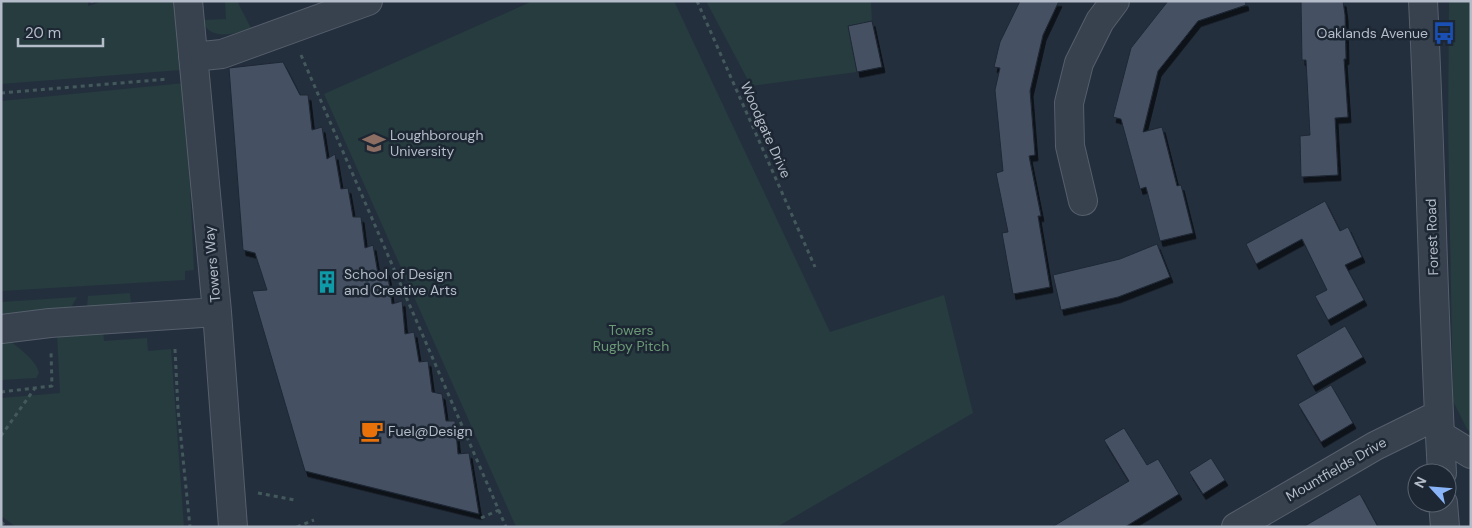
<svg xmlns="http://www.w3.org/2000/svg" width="1472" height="528" viewBox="0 0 1472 528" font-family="'DM Sans',sans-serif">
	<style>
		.green { fill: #263c3f }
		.building { fill: #455162; stroke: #1f2835; filter: url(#shadow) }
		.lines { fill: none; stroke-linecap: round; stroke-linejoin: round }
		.minor-casing { stroke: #565f6c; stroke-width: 30 }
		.path { stroke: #44595c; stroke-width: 3; stroke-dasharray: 4 4; stroke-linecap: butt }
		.minor { stroke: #38414e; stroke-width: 28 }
		.labels { text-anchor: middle; stroke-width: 5; stroke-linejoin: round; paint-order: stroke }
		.poi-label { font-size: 14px; fill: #b4bcc9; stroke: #1d2633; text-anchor: start }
		.street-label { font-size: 14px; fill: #b4bcc9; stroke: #1d2633 }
		.park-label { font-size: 14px; fill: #6b9a76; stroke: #1d2633 }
	</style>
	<defs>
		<filter id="shadow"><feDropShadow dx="3" dy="5.5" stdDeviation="0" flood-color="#0009"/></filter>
	</defs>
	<rect width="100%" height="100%" fill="#242f3e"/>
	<!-- green -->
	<path class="green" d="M1,1H88V6L98,3L101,1H176L181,70L1,84Z
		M225,1H237L251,28C233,34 212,42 201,20L226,19Z
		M533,1H674L830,332L944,295L973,413L777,527H516L324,94Z
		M706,1H871L872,21L848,26L857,72L751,86Z
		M1449,1H1471V433L1467,429L1453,401L1448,125Z
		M185,83L194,270L185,271V280L1,291V101Z
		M130,293L131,304L87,307L88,296Z
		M77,297L68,313L1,318V302Z
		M103,330L104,341L147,338L148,351L171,349L184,527H16L1,516V398L60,393L57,333Z
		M5,337C15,345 37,360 39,373L36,378L1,380V338Z"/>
	<!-- building -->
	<path class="building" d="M1020,1H1059L1043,35L1030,91L1035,155L1029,156L1041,216H1038L1050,287L1013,294L1002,233L1008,232L996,173L1003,171L995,90L1000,68L994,67L1000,42Z
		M1168,1H1245L1246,5L1198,21L1158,71L1143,132L1162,127L1177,186L1181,185L1193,233L1160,241L1146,187L1140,189L1121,119L1113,117L1131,48Z
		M1301,1H1343L1345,15L1346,59H1344L1348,117L1335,118L1338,175L1301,177L1300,136L1310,135L1306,60H1302Z
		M872,21L882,67L857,72L848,26Z
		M283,62L300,95H308L312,130L322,127L327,159L335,154L341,189L348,188L353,217H361L365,248L373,245L378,274L387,270L392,304L402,301L405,334L414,332L419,362L428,361L432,392L442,394L446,421H455L458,454L469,453L479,514L305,471L252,291L267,290L255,253L243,250L229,68Z
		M1325,201L1340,231L1348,227L1362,257L1345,265L1364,300L1328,320L1315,296L1327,290L1302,239L1256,264L1246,244Z
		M1157,244L1170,277L1118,297L1061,310L1053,275L1120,259Z
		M1345,326L1363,357L1313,386L1296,355Z
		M1331,385L1353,423L1321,442L1298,404Z
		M1124,428L1147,465L1158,459L1179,494L1125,527H1052L1129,481L1104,440Z
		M1211,458L1225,480L1203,494L1189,472Z
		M1360,494L1378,527H1303Z"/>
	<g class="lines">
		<defs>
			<path id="minor" d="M188,1L217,312L233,527
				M1423,1C1431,158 1433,316 1442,473
				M193,57L222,54L368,1
				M1083,201L1070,146L1069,103L1079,63L1100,21L1115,1
				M1,329L50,323L217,312
				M1440,435L1471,454
				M1443,503L1445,527
				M1236,527L1375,446L1438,415"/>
		</defs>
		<!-- minor casing -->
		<use href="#minor" class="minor-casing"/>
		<!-- path -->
		<path class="path" d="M697,1L815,267
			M91,2L92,1
			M301,55L506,527
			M1,93L168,79
			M175,349L178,409L190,527
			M1,392L52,386L51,351
			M1,436L35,388
			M258,493L295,500
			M481,518L499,510
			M1,522L7,527
			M297,527L314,520"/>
		<!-- minor -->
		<use href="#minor" class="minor"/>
	</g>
	<!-- icons -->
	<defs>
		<symbol id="bus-bare" viewBox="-9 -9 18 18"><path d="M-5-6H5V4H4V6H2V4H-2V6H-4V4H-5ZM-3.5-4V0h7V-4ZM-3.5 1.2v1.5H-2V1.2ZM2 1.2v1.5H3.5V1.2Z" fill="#1a4fb4" stroke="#1d2633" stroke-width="2.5" paint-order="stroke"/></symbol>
		<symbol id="university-bare" viewBox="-9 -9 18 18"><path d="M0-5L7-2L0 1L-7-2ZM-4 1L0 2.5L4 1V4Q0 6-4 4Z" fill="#8d6e63" stroke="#1d2633" stroke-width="2.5" paint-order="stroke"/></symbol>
		<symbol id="building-bare" viewBox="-9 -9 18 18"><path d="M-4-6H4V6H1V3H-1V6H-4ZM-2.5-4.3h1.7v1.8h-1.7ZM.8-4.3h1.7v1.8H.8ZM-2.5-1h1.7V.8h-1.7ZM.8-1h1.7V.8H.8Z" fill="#0f9aa8" stroke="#1d2633" stroke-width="2.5" paint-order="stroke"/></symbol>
		<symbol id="cafe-bare" viewBox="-9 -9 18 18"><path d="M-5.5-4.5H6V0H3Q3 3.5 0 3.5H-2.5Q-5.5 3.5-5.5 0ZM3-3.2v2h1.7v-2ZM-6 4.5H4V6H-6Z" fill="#e8710a" stroke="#1d2633" stroke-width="2.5" paint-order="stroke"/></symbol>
	</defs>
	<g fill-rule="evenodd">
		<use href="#bus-bare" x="1428" y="17" width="32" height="32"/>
		<use href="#university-bare" x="358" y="127" width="32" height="32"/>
		<use href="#building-bare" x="311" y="266" width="32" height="32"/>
		<use href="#cafe-bare" x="356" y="415" width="32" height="32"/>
	</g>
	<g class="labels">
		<!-- poi labels -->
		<g class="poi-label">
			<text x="1428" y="38" text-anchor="end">Oaklands Avenue</text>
			<text x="390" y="140">Loughborough<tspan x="390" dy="16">University</tspan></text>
			<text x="344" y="279">School of Design<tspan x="344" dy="16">and Creative Arts</tspan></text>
			<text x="388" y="436">Fuel@Design</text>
		</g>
		<!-- street labels -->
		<g class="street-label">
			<text transform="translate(766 130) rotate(66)" y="5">Woodgate Drive</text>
			<text transform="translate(1432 237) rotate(-92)" y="5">Forest Road</text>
			<text transform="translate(212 264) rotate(-95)" y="5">Towers Way</text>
			<text transform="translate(1336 469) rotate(-30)" y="5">Mountfields Drive</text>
		</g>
		<!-- park labels -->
		<g class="park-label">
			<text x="631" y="335">Towers<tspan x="631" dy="16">Rugby Pitch</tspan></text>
		</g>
	</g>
	<!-- border -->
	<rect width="1472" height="528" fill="none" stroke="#b4bcc9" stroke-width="5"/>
	<!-- north arrow -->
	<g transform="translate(1432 488) rotate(296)"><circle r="24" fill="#1d2633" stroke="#59626f"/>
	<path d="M0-4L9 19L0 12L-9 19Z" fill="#8ab4f8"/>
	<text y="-8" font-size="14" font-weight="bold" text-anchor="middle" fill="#b4bcc9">N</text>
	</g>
	<!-- scale -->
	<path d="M18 38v8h85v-8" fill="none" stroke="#b4bcc9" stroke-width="2.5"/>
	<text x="25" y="38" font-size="15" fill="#b4bcc9" stroke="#1d2633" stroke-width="4" paint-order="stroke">20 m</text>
</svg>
